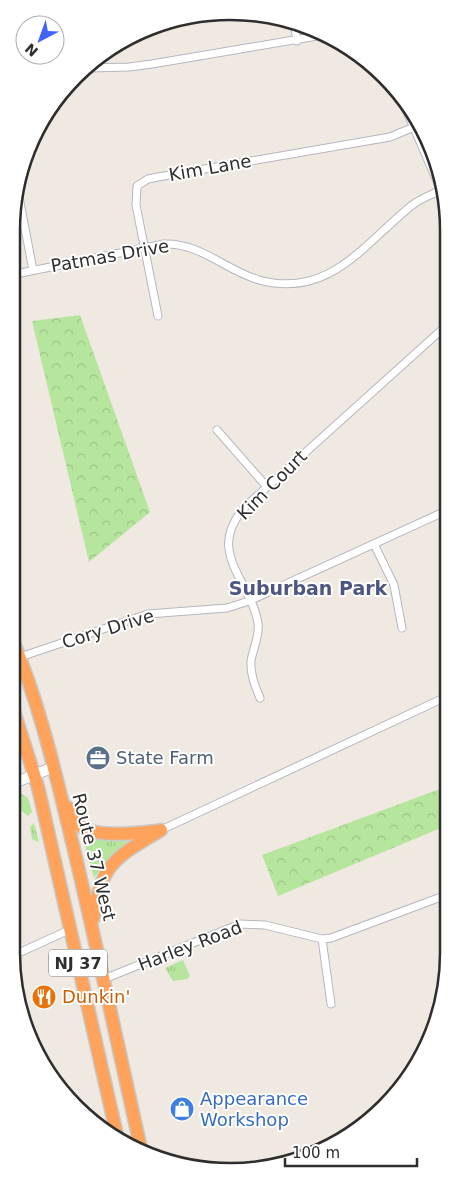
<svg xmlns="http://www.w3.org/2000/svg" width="460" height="1183" viewBox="0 0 460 1183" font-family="'DejaVu Sans',sans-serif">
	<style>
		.grass { fill: url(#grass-tufts) }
		.forest { fill: url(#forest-crowns) }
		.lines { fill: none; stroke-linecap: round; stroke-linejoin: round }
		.street-casing { stroke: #b4b7c1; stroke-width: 9 }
		.secondary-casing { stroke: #b4b7c1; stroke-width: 12 }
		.highway-casing { stroke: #c9c9c9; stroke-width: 15 }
		.street { stroke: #fff; stroke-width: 7 }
		.secondary { stroke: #fff; stroke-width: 10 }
		.highway { stroke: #ffa35c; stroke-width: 12 }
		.labels { text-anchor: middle; stroke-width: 4; stroke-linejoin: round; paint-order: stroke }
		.shield { fill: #fff; stroke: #6d6d6d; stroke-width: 1 }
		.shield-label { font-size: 16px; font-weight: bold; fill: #2e2e2e }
		.street-label { font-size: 18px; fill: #2e2e2e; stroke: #fff }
		.service-label { font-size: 18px; fill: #4e5e75; stroke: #fff; text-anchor: start }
		.food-label { font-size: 18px; fill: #c56008; stroke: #fff; text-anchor: start }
		.shop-label { font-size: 18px; fill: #366cbe; stroke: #fff; text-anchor: start }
		.neighbourhood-label { font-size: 19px; font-weight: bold; fill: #4d5680; stroke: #fff }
		.rim { fill: none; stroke: #2e2e2e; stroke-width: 2.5 }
	</style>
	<defs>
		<pattern id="grass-tufts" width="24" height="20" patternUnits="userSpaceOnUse" patternTransform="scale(1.25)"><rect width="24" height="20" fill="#b6e59e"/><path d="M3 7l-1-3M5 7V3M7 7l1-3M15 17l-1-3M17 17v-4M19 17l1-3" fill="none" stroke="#9dc588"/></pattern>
		<pattern id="forest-crowns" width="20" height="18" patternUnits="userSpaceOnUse" patternTransform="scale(1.25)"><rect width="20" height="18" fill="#b6e59e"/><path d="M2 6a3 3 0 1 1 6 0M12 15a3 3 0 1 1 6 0" fill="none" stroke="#9dc588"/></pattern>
	</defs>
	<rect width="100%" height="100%" fill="#efe9e1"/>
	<!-- grass -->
	<path class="grass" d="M11,738L21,769L11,776Z
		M19,792L28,798L32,812L28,816L11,802V793Z
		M34,823L39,842L32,839L30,827Z
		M86,837L111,841H127L129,843L111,855L94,878L83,839Z
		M183,960L190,976L187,979L173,981L165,968Z"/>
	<!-- forest -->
	<path class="forest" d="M80,315L150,512L89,562L32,321Z
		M448,786V825L278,896L262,855Z"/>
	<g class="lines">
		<defs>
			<path id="street" d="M294,22L297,41
				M89,68L129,67L152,64L323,35
				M398,91L447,204
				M17,187L33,270
				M11,275L164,244C201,243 225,270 259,280C329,299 363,245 411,206C419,199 431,195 441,190
				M158,316L136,205L137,186L148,179L158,177L390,137L414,127
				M217,430L267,487
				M374,544L394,585L402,628
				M20,657L148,614L227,608L249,601L448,510
				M260,698C255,686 250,674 251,661C253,648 260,636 258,623C251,580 203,551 247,505L447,325
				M161,830L448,696
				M444,896L449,908
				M322,939L331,1004
				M12,956L69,930
				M104,979L240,924L265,925L322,939L331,938L449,894"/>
			<path id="secondary" d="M11,784L54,767"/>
			<path id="highway" d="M11,636C41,706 57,780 75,854C98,952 119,1051 141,1149
				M11,702L38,787L118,1140
				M67,807C71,813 74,820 78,824C93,839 137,833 156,831
				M93,919C102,863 113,859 161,830"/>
		</defs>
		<!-- street casing -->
		<use href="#street" class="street-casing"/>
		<!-- secondary casing -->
		<use href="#secondary" class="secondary-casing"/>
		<!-- highway casing -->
		<use href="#highway" class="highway-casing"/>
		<!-- street -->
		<use href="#street" class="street"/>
		<!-- secondary -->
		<use href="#secondary" class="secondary"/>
		<!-- highway -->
		<use href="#highway" class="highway"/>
	</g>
	<!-- icons -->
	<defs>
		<symbol id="office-disc" viewBox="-11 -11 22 22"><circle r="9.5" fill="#5c6f8a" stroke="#fff"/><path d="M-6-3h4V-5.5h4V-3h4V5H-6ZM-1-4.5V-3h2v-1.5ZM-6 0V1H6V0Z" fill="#fff"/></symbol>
		<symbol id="restaurant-disc" viewBox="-11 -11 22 22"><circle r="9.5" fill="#e8710a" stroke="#fff"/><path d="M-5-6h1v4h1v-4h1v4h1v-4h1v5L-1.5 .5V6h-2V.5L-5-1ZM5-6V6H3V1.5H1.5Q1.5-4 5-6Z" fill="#fff"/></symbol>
		<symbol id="shop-disc" viewBox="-11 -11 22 22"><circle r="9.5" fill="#3f7fe0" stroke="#fff"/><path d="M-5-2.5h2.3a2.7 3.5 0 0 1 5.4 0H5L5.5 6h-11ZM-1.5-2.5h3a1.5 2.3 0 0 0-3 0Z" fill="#fff"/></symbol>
	</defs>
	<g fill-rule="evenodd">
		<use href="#office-disc" x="84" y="744" width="28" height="28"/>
		<use href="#restaurant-disc" x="30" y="983" width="28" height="28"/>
		<use href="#shop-disc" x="168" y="1095" width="28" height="28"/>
	</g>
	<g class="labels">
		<!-- shield labels -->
		<rect class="shield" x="49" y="949.5" width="58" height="27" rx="4"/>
		<g class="shield-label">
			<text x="78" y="969">NJ 37</text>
		</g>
		<!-- street labels -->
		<g class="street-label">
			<text transform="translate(210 168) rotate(-10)" y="6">Kim Lane</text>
			<text transform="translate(110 256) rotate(-10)" y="6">Patmas Drive</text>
			<text transform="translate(272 485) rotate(-45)" y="6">Kim Court</text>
			<text transform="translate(108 629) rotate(-17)" y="6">Cory Drive</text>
			<text transform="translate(94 857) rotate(76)" y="6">Route 37 West</text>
			<text transform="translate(190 946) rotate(-21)" y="6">Harley Road</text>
		</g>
		<!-- service labels -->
		<g class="service-label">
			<text x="116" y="764">State Farm</text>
		</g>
		<!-- food labels -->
		<g class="food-label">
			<text x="62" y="1003">Dunkin'</text>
		</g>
		<!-- shop labels -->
		<g class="shop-label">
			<text x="200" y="1105">Appearance<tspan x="200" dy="21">Workshop</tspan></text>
		</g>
		<!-- neighbourhood labels -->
		<g class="neighbourhood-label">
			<text x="308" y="595">Suburban Park</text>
		</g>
	</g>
	<!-- crop -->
	<path d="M0 0H460V1183H0ZM230 20H230A210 210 0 0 1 440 230V953A210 210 0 0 1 230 1163H230A210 210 0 0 1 20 953V230A210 210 0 0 1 230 20Z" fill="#fff" fill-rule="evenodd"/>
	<path class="rim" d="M230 20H230A210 210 0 0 1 440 230V953A210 210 0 0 1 230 1163H230A210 210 0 0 1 20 953V230A210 210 0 0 1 230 20Z"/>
	<!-- north arrow -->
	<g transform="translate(40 40) rotate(221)"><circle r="24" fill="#ffffff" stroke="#ababab"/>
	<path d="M0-4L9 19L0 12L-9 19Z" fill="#4264fb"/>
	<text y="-8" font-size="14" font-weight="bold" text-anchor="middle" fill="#2e2e2e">N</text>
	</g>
	<!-- scale -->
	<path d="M285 1158v8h132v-8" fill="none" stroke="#2e2e2e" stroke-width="2.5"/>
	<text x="292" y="1158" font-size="15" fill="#2e2e2e" stroke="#ffffff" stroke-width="4" paint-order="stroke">100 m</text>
</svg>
